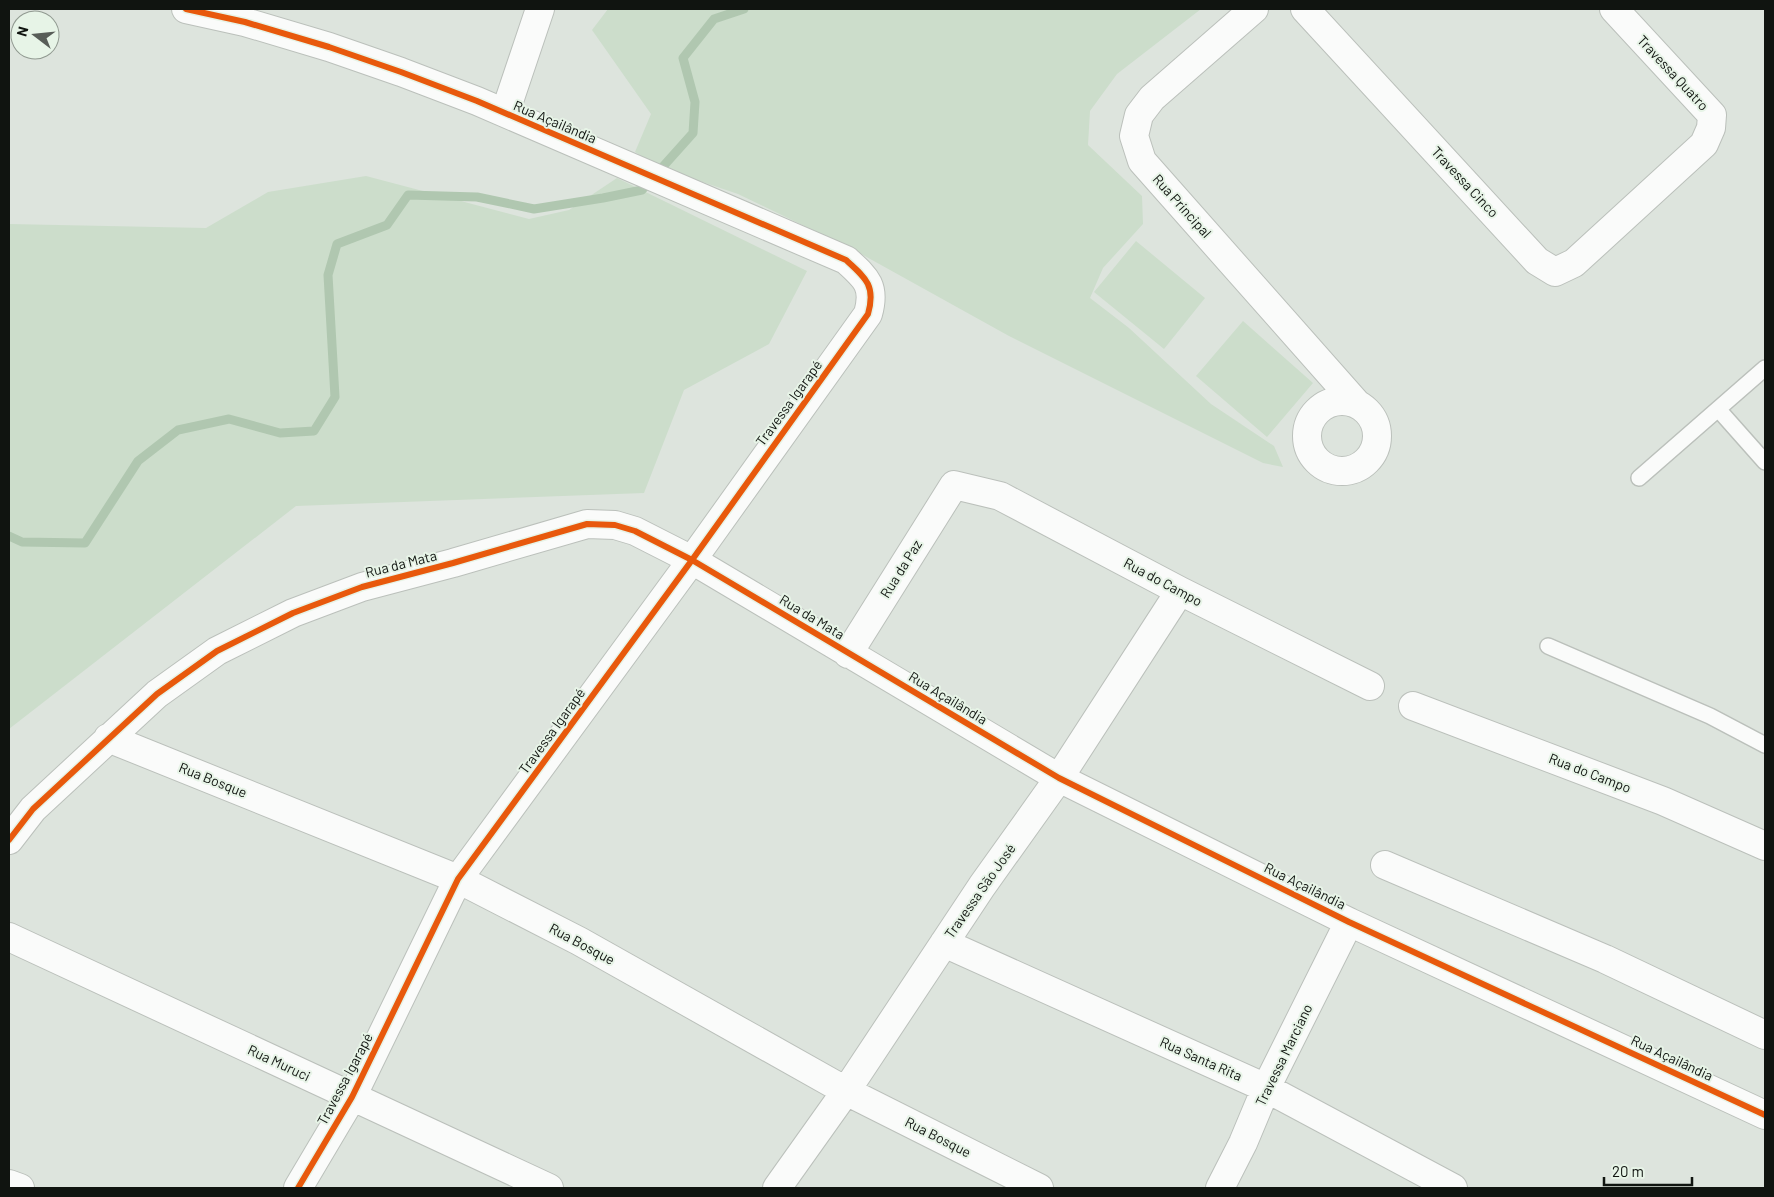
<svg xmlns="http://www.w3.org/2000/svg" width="1774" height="1197" viewBox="0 0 1774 1197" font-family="Barlow,sans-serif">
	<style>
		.green { fill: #ccddcb }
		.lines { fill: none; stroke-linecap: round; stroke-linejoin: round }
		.stream { stroke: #b0c7b0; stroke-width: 9 }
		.service-casing { stroke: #bbc0bb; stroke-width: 18 }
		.minor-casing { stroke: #bbc0bb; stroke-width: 30 }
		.service { stroke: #fafbfa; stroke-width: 15 }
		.minor { stroke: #fafbfa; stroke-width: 28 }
		.cycleway-casing { stroke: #e7f4e7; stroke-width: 9 }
		.cycleway { stroke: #e8590c; stroke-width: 6 }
		.labels { text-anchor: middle; stroke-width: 4; stroke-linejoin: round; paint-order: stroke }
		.street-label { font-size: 14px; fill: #101410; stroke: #e7f4e7 }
	</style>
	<rect width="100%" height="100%" fill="#dde4dd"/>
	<!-- green -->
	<path class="green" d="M608,9H1201L1117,74L1090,111L1088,145L1142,196L1143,224L1103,268L1090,298L1129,328L1211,404L1274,446L1283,467L1263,463L1009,336L854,250L738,194L661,168L635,152L651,114L592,30Z
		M366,176L529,219L569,210L617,178L807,271L769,344L684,390L644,493L296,506L9,729V224L206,228L268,192Z
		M1136,241L1205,298L1164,349L1094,292Z
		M1243,321L1313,383L1267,437L1196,376Z"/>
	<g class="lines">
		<!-- stream -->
		<path class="stream" d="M9,536L22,542L85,543L138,461L178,430L229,419L280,433L314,431L335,397L328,275L337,244L387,225L408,195L477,197L534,209L603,198L642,190L693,133L695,102L683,58L714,19L744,9"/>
		<defs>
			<path id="service" d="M1718,409L1765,462
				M1639,478L1765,368
				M1548,646L1710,716L1765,745"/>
			<path id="minor" d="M186,9L245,22L329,47L401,72L477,101L846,260C866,278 876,286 868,314L692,560L458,879L352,1097L298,1188
				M1254,9L1152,98L1139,115L1134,136L1142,161L1357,404
				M1305,9L1537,261L1555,272L1574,263L1704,144L1711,128L1712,115L1614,9
				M505,113L540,9
				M1307 436a35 35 0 1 1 70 0a35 35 0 1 1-70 0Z
				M848,654L954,485L1000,496L1180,591L1370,686
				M1413,706L1663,801L1765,846
				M108,738L458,879L579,941L846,1091L1039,1188
				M9,840L33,809L157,694L217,651L293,613L362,587L453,563L587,524L615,525L635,531L692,560L1059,778L1349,922L1765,1115
				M1385,865L1605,959L1765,1035
				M9,937L549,1188
				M944,943L1266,1088L1453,1188
				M9,1184L20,1188
				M777,1188L846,1091L982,886L1059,778L1180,591
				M1220,1188L1243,1143L1266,1088L1349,922"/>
		</defs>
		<!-- service casing -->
		<use href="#service" class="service-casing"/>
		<!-- minor casing -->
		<use href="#minor" class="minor-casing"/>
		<!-- service -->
		<use href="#service" class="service"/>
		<!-- minor -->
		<use href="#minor" class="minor"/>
		<defs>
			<path id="cycleway" d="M186,9L245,22L329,47L401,72L477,101L846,260C866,278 876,286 868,314L692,560L458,879L352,1097L298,1188
				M9,840L33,809L157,694L217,651L293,613L362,587L453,563L587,524L615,525L635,531L692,560L1059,778L1349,922L1765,1115"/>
		</defs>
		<!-- cycleway casing -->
		<use href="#cycleway" class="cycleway-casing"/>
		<!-- cycleway -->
		<use href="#cycleway" class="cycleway"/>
	</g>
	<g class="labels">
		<!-- street labels -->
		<g class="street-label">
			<text transform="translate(1673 73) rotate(47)" y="5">Travessa Quatro</text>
			<text transform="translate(555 122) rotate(23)" y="5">Rua Açailândia</text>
			<text transform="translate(1465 182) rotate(47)" y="5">Travessa Cinco</text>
			<text transform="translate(1182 206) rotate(48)" y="5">Rua Principal</text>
			<text transform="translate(789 403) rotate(-54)" y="5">Travessa Igarapé</text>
			<text transform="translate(401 564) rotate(-14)" y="5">Rua da Mata</text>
			<text transform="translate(901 569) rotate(-58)" y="5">Rua da Paz</text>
			<text transform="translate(1163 582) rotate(28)" y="5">Rua do Campo</text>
			<text transform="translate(812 617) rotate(31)" y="5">Rua da Mata</text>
			<text transform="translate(948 698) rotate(31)" y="5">Rua Açailândia</text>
			<text transform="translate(552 731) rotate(-54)" y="5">Travessa Igarapé</text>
			<text transform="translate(1590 773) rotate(21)" y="5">Rua do Campo</text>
			<text transform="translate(213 780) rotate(22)" y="5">Rua Bosque</text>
			<text transform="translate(1305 886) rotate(26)" y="5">Rua Açailândia</text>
			<text transform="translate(980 891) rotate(-55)" y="5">Travessa São José</text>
			<text transform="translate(582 944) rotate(28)" y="5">Rua Bosque</text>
			<text transform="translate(1284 1055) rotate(-64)" y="5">Travessa Marciano</text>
			<text transform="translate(1672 1058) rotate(25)" y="5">Rua Açailândia</text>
			<text transform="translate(1201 1059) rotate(24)" y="5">Rua Santa Rita</text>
			<text transform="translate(279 1063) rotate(25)" y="5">Rua Muruci</text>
			<text transform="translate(345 1079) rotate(-62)" y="5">Travessa Igarapé</text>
			<text transform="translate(938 1137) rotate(27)" y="5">Rua Bosque</text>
		</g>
	</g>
	<!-- border -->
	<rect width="1774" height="1197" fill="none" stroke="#101410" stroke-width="20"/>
	<!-- north arrow -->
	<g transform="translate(35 35) rotate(286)"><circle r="24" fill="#e7f4e7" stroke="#919a91"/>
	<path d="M0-4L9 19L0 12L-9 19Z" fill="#585d58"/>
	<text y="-8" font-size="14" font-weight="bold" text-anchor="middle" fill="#101410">N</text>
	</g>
	<!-- scale -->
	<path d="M1604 1177v8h88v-8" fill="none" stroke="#101410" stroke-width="2.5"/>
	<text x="1612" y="1177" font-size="15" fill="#101410" stroke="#e7f4e7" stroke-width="4" paint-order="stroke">20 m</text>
</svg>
